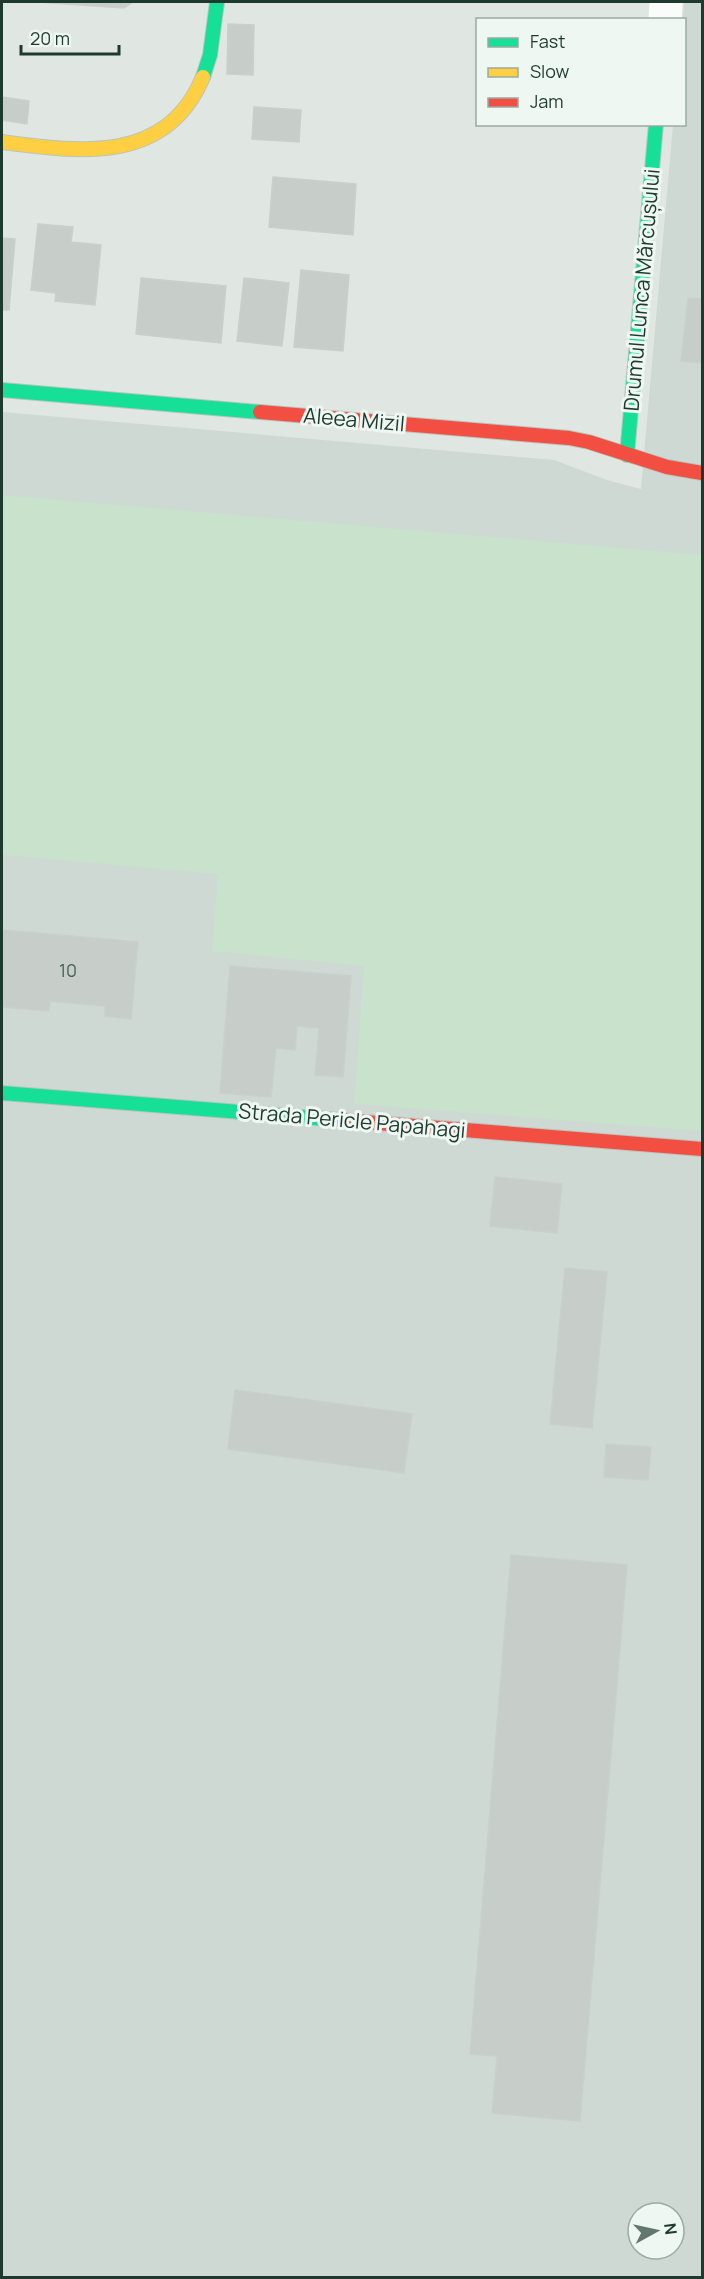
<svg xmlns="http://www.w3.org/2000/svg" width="704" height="2279" viewBox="0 0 704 2279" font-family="Manrope,sans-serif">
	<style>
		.built { fill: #cdd9d2; fill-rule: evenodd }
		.green { fill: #c8e2cc }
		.building { fill: #c7ceca; stroke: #c9d0cc; stroke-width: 1.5 }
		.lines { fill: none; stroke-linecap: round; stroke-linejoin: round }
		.fast-casing { stroke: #bac4be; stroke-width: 16 }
		.slow-casing { stroke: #bac4be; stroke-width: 16 }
		.jam-casing { stroke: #bac4be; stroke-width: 16 }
		.street { stroke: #fafbfb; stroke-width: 33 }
		.fast { stroke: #16e098; stroke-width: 14 }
		.slow { stroke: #ffcf43; stroke-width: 14 }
		.jam { stroke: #f24e42; stroke-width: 14 }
		.labels { text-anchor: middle; stroke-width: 6; stroke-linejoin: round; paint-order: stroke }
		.number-label { font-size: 18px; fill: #496056 }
		.street-label { font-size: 21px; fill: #1e3a2f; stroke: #eef7f1 }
	</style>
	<rect width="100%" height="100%" fill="#e0e7e3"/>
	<!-- built -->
	<path class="built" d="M684,2H702V2277H2V412L554,460L607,480L641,489L673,125L684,124V20L683,19ZM638,2213H674V2249H638Z"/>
	<!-- green -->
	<path class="green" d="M2,495L702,555V1131L354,1104L364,966L212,951L218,874L2,855Z"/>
	<!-- building -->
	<path class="building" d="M37,2H133L124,8Z
		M228,24L254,25L253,75L227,74Z
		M2,97L29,101L27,124L2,120Z
		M254,107L301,110L299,142L252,139Z
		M273,177L356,184L353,235L269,227Z
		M38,224L73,227L71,242L101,245L95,305L55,301L56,293L31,290Z
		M2,238L15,239L9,310H2Z
		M301,270L349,275L343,351L294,347Z
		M141,278L226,286L221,343L136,334Z
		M244,278L289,283L282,346L237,341Z
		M688,298L702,299V363L681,361Z
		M2,930L138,942L131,1019L105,1016V1006L50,1001L49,1011L2,1007Z
		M230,966L351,976L343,1077L315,1075L319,1028L297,1026L295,1050L276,1048L271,1097L220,1093Z
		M495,1177L562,1184L557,1233L490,1226Z
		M565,1268L607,1272L592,1428L550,1424Z
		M235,1390L412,1414L404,1473L228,1449Z
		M606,1444L651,1447L648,1480L604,1477Z
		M511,1555L627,1565L580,2121L492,2113L497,2056L470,2054Z"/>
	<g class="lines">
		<defs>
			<path id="fast" d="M203,77L210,55L217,2
				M2,390L260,412
				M627,455L656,124
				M2,1093L340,1120"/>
			<path id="slow" d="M2,142C80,152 166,165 203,77"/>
			<path id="jam" d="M260,412L569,438L589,442L667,467L702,473
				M340,1120L702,1149"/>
		</defs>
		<!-- fast casing -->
		<use href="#fast" class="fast-casing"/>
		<!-- slow casing -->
		<use href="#slow" class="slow-casing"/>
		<!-- jam casing -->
		<use href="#jam" class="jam-casing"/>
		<!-- street -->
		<path class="street" d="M665,20L666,2"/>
		<!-- fast -->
		<use href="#fast" class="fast"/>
		<!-- slow -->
		<use href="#slow" class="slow"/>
		<!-- jam -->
		<use href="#jam" class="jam"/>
	</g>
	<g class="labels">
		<!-- number labels -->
		<g class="number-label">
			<text x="68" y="977">10</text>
		</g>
		<!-- street labels -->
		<g class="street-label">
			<text transform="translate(642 290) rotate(-85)" y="7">Drumul Lunca Mărcușului</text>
			<text transform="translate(354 420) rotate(5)" y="7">Aleea Mizil</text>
			<text transform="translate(352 1121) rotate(5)" y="7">Strada Pericle Papahagi</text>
		</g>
	</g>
	<!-- border -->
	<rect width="704" height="2279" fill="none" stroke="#1e3a2f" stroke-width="6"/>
	<!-- legend -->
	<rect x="476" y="18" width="210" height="108" fill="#eef7f1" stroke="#9baba3" stroke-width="1.5"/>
	<rect x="488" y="38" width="30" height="9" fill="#16e098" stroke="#9baba3" stroke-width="1.5"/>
	<text x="530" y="48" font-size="18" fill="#1e3a2f">Fast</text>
	<rect x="488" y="68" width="30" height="9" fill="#ffcf43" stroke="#9baba3" stroke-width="1.5"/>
	<text x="530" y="78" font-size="18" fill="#1e3a2f">Slow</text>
	<rect x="488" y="98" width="30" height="9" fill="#f24e42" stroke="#9baba3" stroke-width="1.5"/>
	<text x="530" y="108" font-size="18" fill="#1e3a2f">Jam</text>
	<!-- north arrow -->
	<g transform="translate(656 2231) rotate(82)"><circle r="28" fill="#eef7f1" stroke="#9baba3" stroke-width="1.5"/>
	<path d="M0-4.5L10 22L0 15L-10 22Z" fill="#62776e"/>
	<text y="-9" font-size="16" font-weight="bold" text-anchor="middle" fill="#1e3a2f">N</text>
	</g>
	<!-- scale -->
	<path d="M21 45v9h98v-9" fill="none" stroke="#1e3a2f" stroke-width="3"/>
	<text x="30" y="45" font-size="18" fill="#1e3a2f" stroke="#eef7f1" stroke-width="4.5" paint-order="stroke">20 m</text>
</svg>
